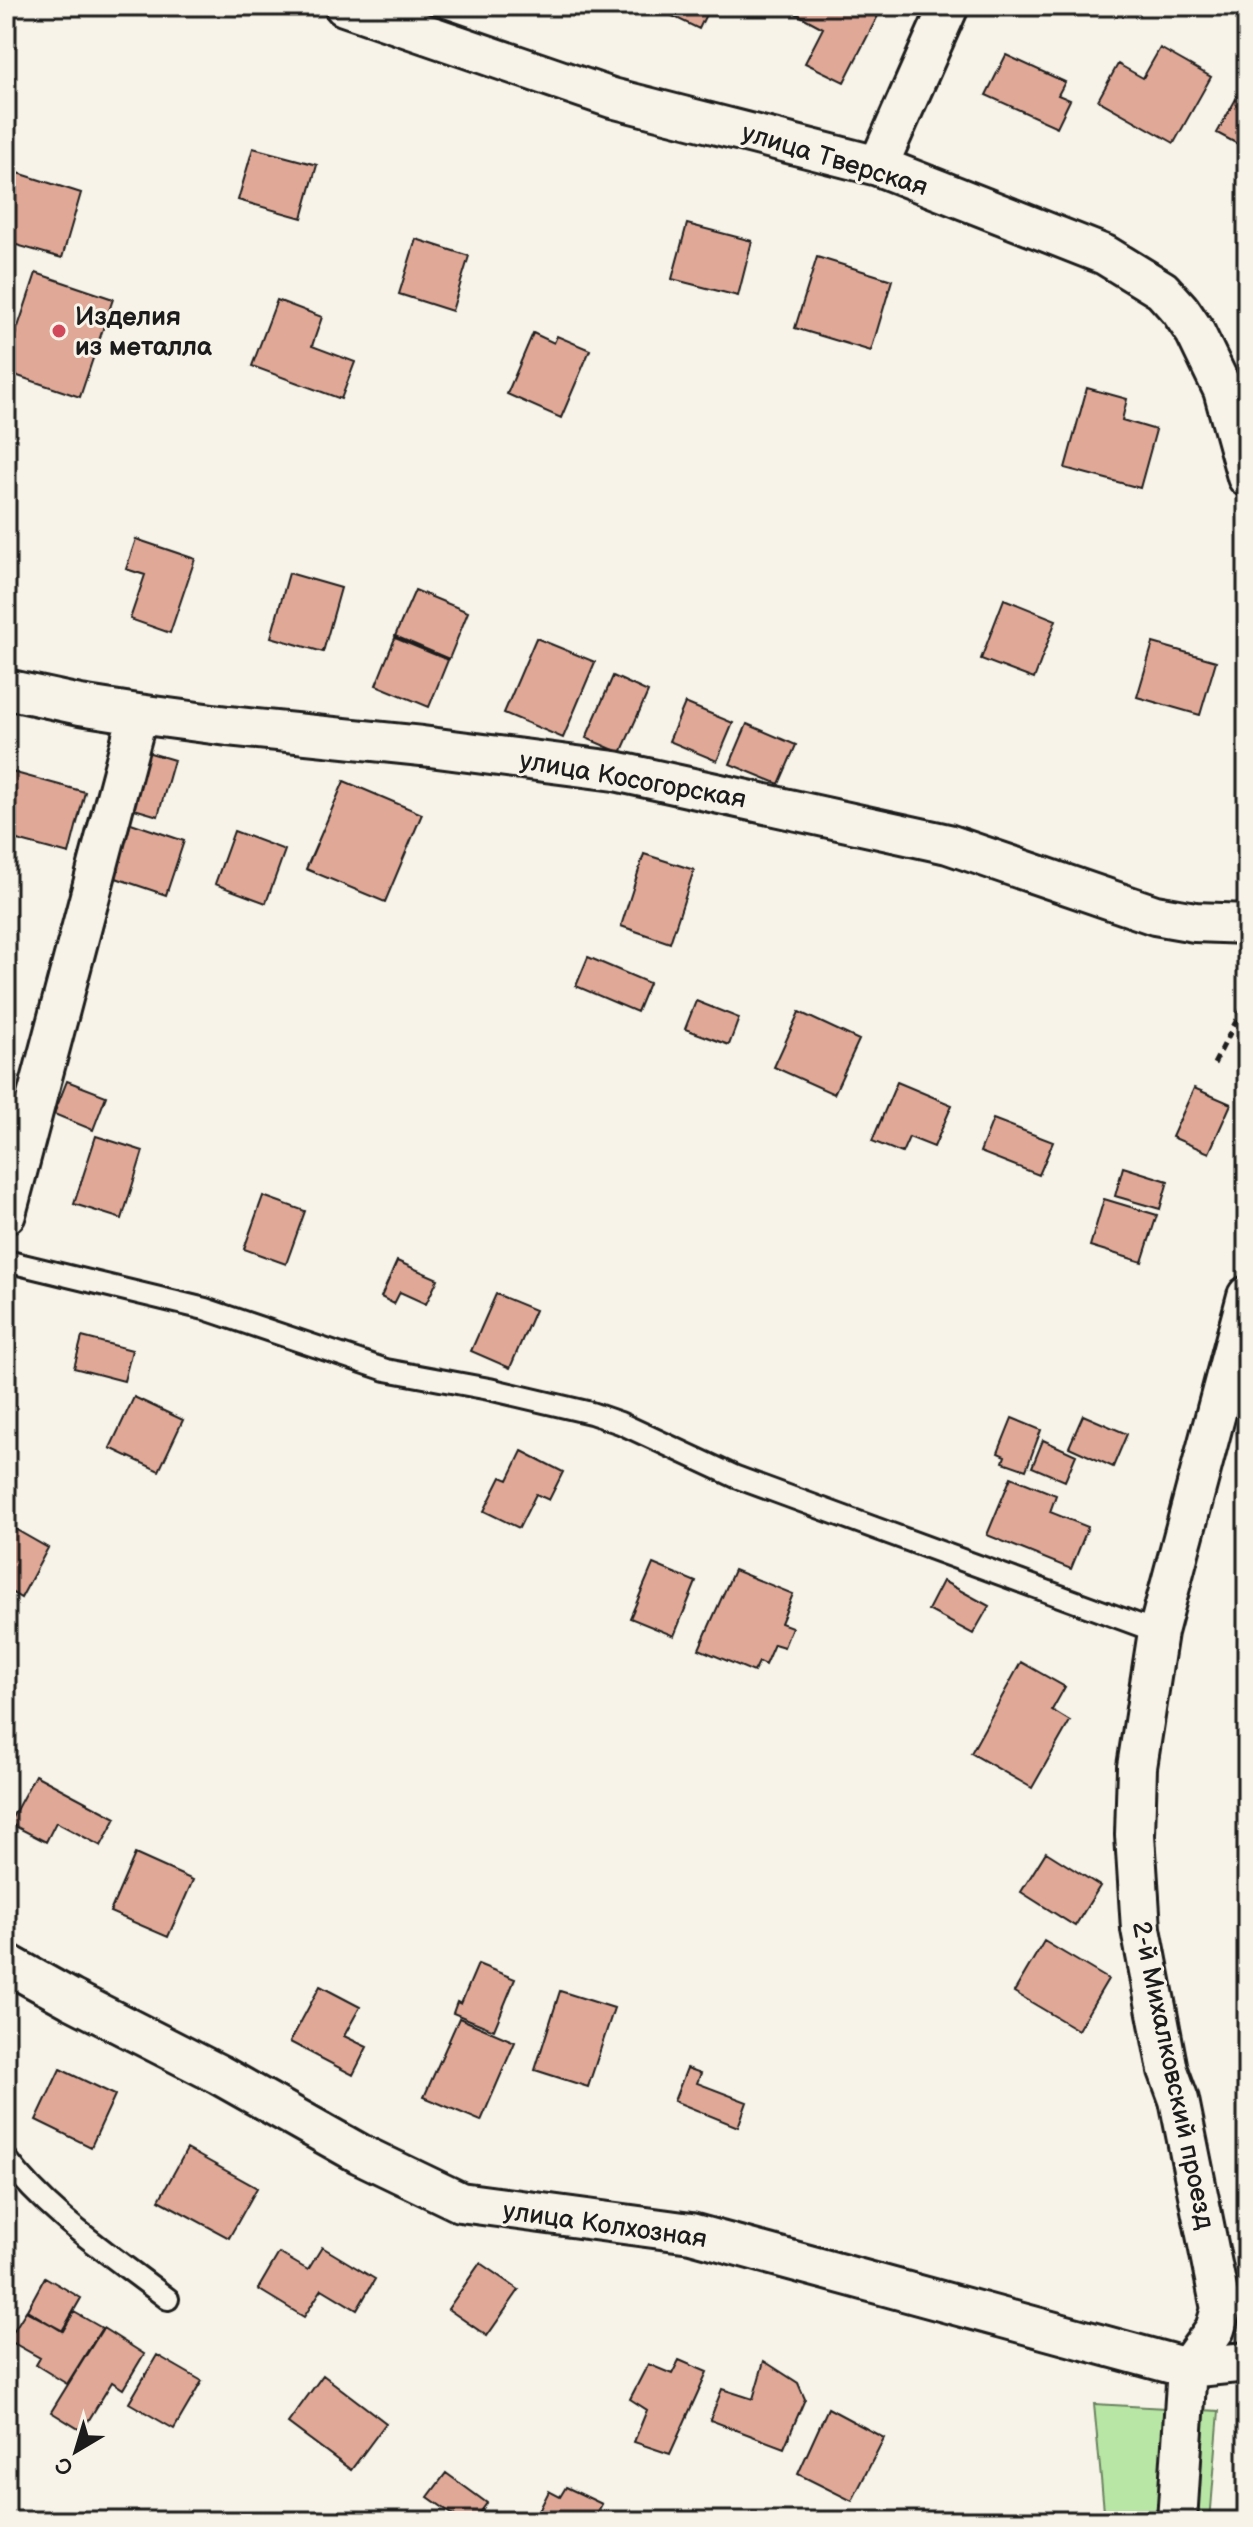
<svg xmlns="http://www.w3.org/2000/svg" width="1253" height="2527" viewBox="0 0 1253 2527" font-family="'Balsamiq Sans',sans-serif">
	<style>
		.green { fill: #b8e7a5; stroke: #6a8260; stroke-width: 2 }
		.building { fill: #e0a997; stroke: #1c1c1c; stroke-width: 2 }
		.lines { fill: none; stroke-linecap: round; stroke-linejoin: round }
		.service-casing { stroke: #1c1c1c; stroke-width: 26 }
		.minor-casing { stroke: #1c1c1c; stroke-width: 44 }
		.path { stroke: #1c1c1c; stroke-width: 5; stroke-dasharray: 8 6; stroke-linecap: butt }
		.service { stroke: #f7f3e8; stroke-width: 20 }
		.minor { stroke: #f7f3e8; stroke-width: 38 }
		.poi-dot { fill: #d1495b; stroke: #f7f3e8; stroke-width: 3 }
		.labels { text-anchor: middle; stroke-width: 6; stroke-linejoin: round; paint-order: stroke }
		.street-label { font-size: 26px; fill: #1c1c1c; stroke: #f7f3e8 }
		.poi-label { font-size: 26px; font-weight: bold; fill: #1c1c1c; stroke: #f7f3e8; text-anchor: start }
	</style>
	<rect width="100%" height="100%" fill="#f7f3e8"/>
	<filter id="ink" filterUnits="userSpaceOnUse"><feTurbulence type="fractalNoise" baseFrequency=".0125" numOctaves="2"/><feDisplacementMap in="SourceGraphic" scale="16" xChannelSelector="R" yChannelSelector="G"/><feConvolveMatrix kernelMatrix="1 2 1 2 8 2 1 2 1" color-interpolation-filters="sRGB"/></filter>
	<g filter="url(#ink)">
		<!-- green -->
		<path class="green" d="M1094,2404L1219,2411L1210,2521H1105Z"/>
		<!-- building -->
		<path class="building" d="M652,6H710L699,29Z
			M799,6H883L844,82L805,63L823,28L795,13Z
			M1160,48L1211,77L1174,143L1098,100L1118,64L1143,78Z
			M1006,55L1065,82L1058,95L1070,100L1057,127L986,95Z
			M1247,79V149L1217,133Z
			M253,148L317,165L302,218L238,200Z
			M15,172L81,193L62,258L6,242V202Z
			M687,224L752,241L738,296L672,279Z
			M416,239L469,256L452,311L399,294Z
			M817,257L892,280L871,351L795,328Z
			M36,273L113,299L80,397L6,372V363Z
			M277,300L322,317L312,346L355,362L341,399L252,366Z
			M533,333L554,343L557,336L590,350L561,418L507,394Z
			M1087,388L1127,399L1122,420L1156,430L1140,488L1065,468Z
			M136,539L195,559L170,633L130,619L145,575L126,569Z
			M289,573L341,588L323,652L271,637Z
			M415,590L468,612L449,659L395,636Z
			M1004,599L1056,620L1034,679L981,659Z
			M395,638L448,660L429,707L376,685Z
			M536,638L595,662L563,738L504,713Z
			M1153,643L1216,661L1200,715L1137,697Z
			M613,676L648,692L621,753L586,738Z
			M685,703L733,723L717,761L669,741Z
			M747,724L796,745L779,784L730,764Z
			M140,750L174,760L158,816L124,806Z
			M12,772L85,792L69,854L6,837V796Z
			M344,781L422,814L385,902L306,869Z
			M131,823L184,841L166,895L113,877Z
			M234,831L285,850L266,903L215,884Z
			M644,854L694,870L670,943L621,926Z
			M588,957L649,983L637,1012L576,986Z
			M696,1001L739,1018L729,1045L685,1029Z
			M799,1012L859,1040L834,1094L774,1067Z
			M67,1081L106,1096L93,1130L54,1114Z
			M897,1082L952,1105L934,1147L909,1137L902,1153L872,1141Z
			M1194,1088L1231,1104L1209,1153L1172,1137Z
			M993,1119L1053,1142L1039,1175L980,1152Z
			M96,1136L143,1151L122,1219L74,1204Z
			M1123,1167L1168,1181L1160,1209L1115,1196Z
			M263,1196L305,1211L286,1264L244,1249Z
			M1104,1199L1157,1215L1142,1262L1090,1246Z
			M397,1261L438,1279L426,1304L400,1292L394,1304L381,1297Z
			M496,1294L535,1310L510,1368L471,1351Z
			M82,1337L132,1350L124,1381L74,1368Z
			M134,1397L183,1420L159,1471L110,1448Z
			M1083,1415L1127,1434L1113,1467L1069,1447Z
			M1012,1418L1041,1430L1026,1470L1003,1462L1005,1456L998,1453Z
			M1043,1440L1076,1455L1065,1481L1032,1467Z
			M522,1451L563,1472L549,1500L536,1494L519,1528L484,1511L501,1477L508,1480Z
			M1011,1477L1056,1495L1050,1512L1088,1527L1071,1569L987,1535Z
			M6,1524L48,1548L21,1598L6,1589Z
			M653,1564L696,1582L674,1636L630,1618Z
			M734,1570L793,1594L781,1623L792,1627L784,1647L774,1644L765,1665L759,1662L754,1672L699,1649Z
			M943,1581L989,1606L973,1634L928,1610Z
			M1247,1628V1683L1241,1629Z
			M1021,1662L1065,1687L1052,1710L1070,1721L1032,1788L971,1753Z
			M35,1775L116,1818L101,1846L56,1822L46,1842L9,1823Z
			M1046,1852L1100,1886L1075,1926L1021,1892Z
			M135,1854L193,1880L168,1937L110,1912Z
			M1044,1941L1108,1979L1078,2030L1014,1992Z
			M478,1964L515,1979L494,2030L453,2013L457,2002L461,2004Z
			M320,1986L360,2007L344,2036L367,2047L353,2075L290,2042Z
			M560,1991L614,2008L588,2087L535,2070Z
			M459,2018L515,2042L481,2121L424,2097Z
			M687,2068L701,2073L697,2083L747,2102L738,2127L674,2101Z
			M60,2069L115,2095L91,2147L36,2120Z
			M187,2149L257,2188L229,2238L159,2200Z
			M322,2247L375,2279L357,2310L322,2289L304,2317L258,2289L279,2253L308,2270Z
			M480,2263L519,2290L487,2336L448,2309Z
			M45,2277L81,2298L62,2331L27,2310Z
			M26,2311L63,2331L74,2312L102,2328L67,2384L36,2365L40,2358L8,2340Z
			M103,2328L144,2354L123,2389L112,2382L82,2431L51,2412Z
			M157,2355L202,2381L174,2429L129,2403Z
			M679,2360L707,2372L670,2454L634,2442L647,2410L630,2399L648,2364L672,2374Z
			M764,2361L798,2383L805,2399L784,2448L710,2420L722,2389L753,2399Z
			M323,2375L386,2423L351,2470L288,2423Z
			M828,2408L884,2438L852,2501L798,2474Z
			M446,2473L487,2503L474,2521H462L428,2497Z
			M566,2487L602,2504L593,2521H534L549,2491L560,2497Z"/>
		<g class="lines">
			<defs>
				<path id="service" d="M6,1261L205,1309L386,1370L489,1389L591,1413L620,1423L736,1477L1158,1632
					M6,2158C48,2215 113,2256 168,2299"/>
				<path id="minor" d="M344,6L612,98L878,166L1105,255L1162,290L1180,310L1195,332L1223,390L1247,477
					M878,166L949,6
					M6,689L80,705L138,714L228,726L422,746L615,771L948,844L1155,915L1195,922L1247,924
					M6,1214L138,714
					M6,1963L71,1999L218,2074L360,2154L460,2202L691,2233L1187,2368L1247,2362
					M1177,2521L1187,2368L1215,2329L1221,2309L1179,2100L1168,2070L1141,1929L1135,1835L1137,1767L1158,1632L1247,1296"/>
			</defs>
			<!-- service casing -->
			<use href="#service" class="service-casing"/>
			<!-- minor casing -->
			<use href="#minor" class="minor-casing"/>
			<!-- path -->
			<path class="path" d="M1214,1064L1247,1000"/>
			<!-- service -->
			<use href="#service" class="service"/>
			<!-- minor -->
			<use href="#minor" class="minor"/>
		</g>
	</g>
	<!-- markers -->
	<circle class="poi-dot" cx="59" cy="331" r="8"/>
	<g class="labels">
		<!-- street labels -->
		<g class="street-label">
			<text transform="translate(835 159) rotate(17)" y="9">улица Тверская</text>
			<text transform="translate(633 779) rotate(10)" y="9">улица Косогорская</text>
			<text transform="translate(1174 2075) rotate(78)" y="9">2-й Михалковский проезд</text>
			<text transform="translate(605 2224) rotate(8)" y="9">улица Колхозная</text>
		</g>
		<!-- poi labels -->
		<g class="poi-label">
			<text x="75" y="325">Изделия<tspan x="75" dy="30">из металла</tspan></text>
		</g>
	</g>
	<!-- margin -->
	<rect width="1253" height="2527" fill="none" stroke="#f7f3e8" stroke-width="32"/>
	<rect x="16" y="16" width="1221" height="2495" fill="none" stroke="#1c1c1c" stroke-width="3" filter="url(#ink)"/>
	<!-- north arrow -->
	<g transform="translate(76 2451) rotate(218)" stroke="#f7f3e8" stroke-width="6" paint-order="stroke">
	<path d="M0-6L14 30L0 20L-14 30Z" fill="#1c1c1c"/>
	<text y="-12" font-size="22" font-weight="bold" text-anchor="middle" fill="#1c1c1c">С</text>
	</g>
</svg>
